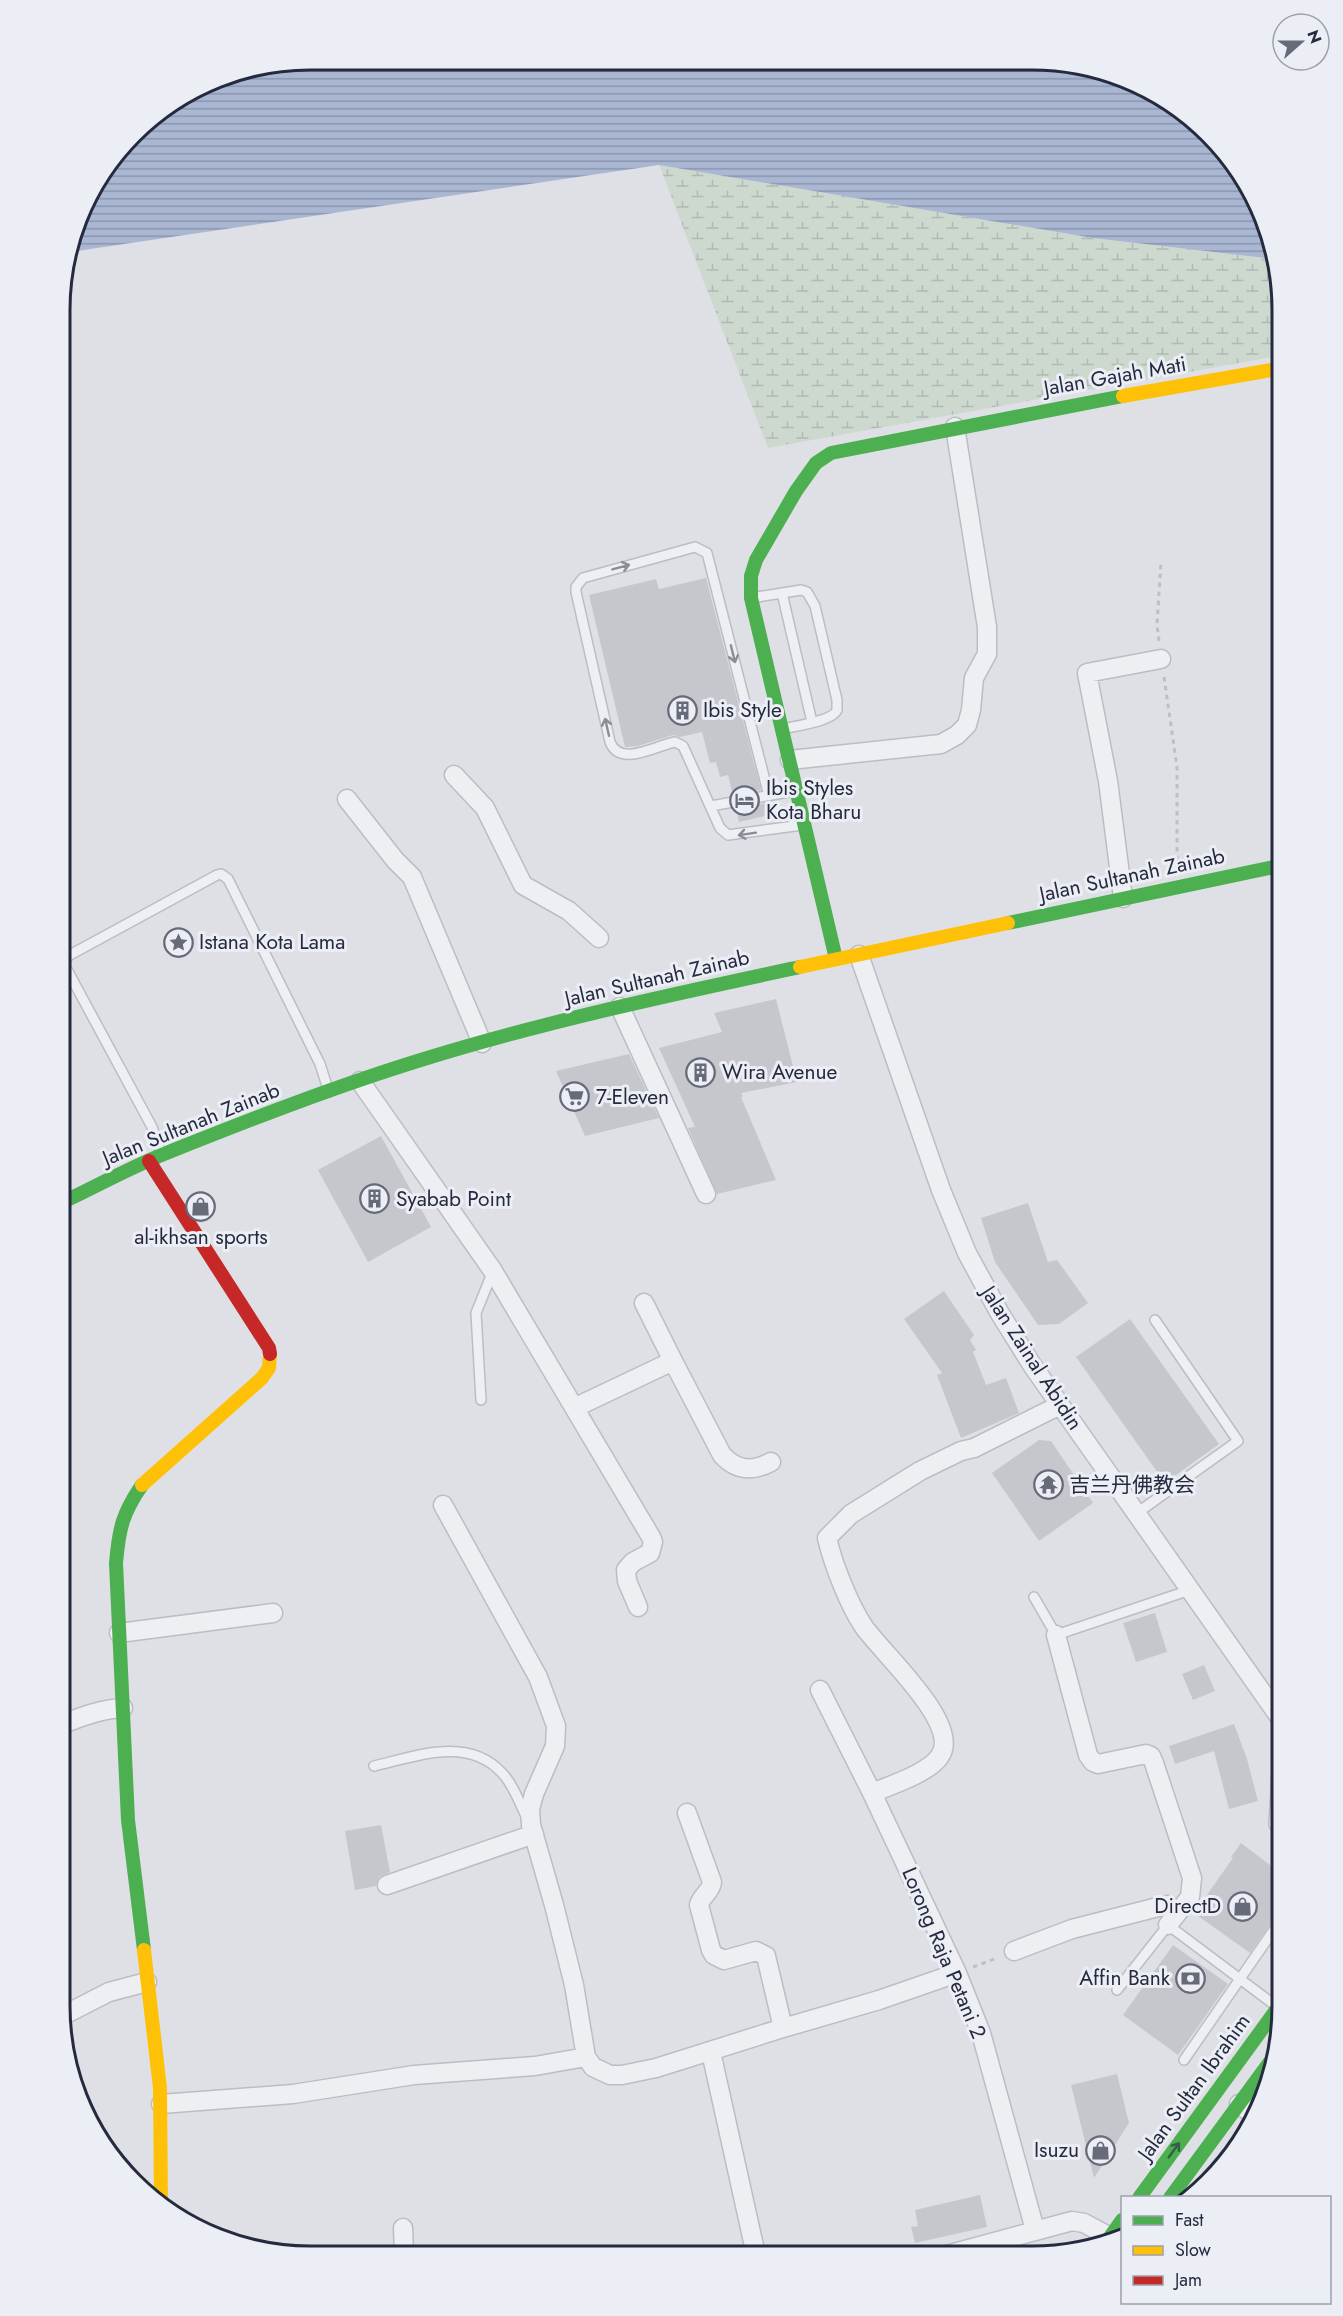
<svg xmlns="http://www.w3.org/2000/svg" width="1343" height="2316" viewBox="0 0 1343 2316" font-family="Jost,'Noto Sans SC',sans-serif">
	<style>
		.wetland { fill: url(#wetland-marsh) }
		.water { fill: url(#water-rules) }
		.building { fill: #c6c7cd }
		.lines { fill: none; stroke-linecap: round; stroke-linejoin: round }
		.lane-casing { stroke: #bcbdc3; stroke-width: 12 }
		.street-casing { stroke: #bcbdc3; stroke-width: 21 }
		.path { stroke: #bebfc5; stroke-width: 3; stroke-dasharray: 4.5 4.5; stroke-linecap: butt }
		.lane { stroke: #eeeff2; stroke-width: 9 }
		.street { stroke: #eeeff2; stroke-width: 18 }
		.fast { stroke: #4caf50; stroke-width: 14 }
		.slow { stroke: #ffc107; stroke-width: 14 }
		.jam { stroke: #c62828; stroke-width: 14 }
		.oneway { stroke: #8a8c98 }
		.oneway2 { stroke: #355f46 }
		.labels { text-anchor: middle; stroke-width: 6; stroke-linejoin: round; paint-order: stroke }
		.street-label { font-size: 21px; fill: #252a3f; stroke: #eceef5 }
		.poi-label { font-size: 21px; fill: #252a3f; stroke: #eceef5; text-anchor: start }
		.rim { fill: none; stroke: #252a3f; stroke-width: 3 }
	</style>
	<defs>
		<pattern id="wetland-marsh" width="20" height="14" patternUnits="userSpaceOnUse" patternTransform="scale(1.5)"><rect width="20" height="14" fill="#cdd8cf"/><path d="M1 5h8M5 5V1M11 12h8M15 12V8" fill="none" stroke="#b0bab3"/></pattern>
		<pattern id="water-rules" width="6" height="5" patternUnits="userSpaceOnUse" patternTransform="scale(1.5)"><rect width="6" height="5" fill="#aab7d3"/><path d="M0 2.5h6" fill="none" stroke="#8a95ad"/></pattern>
	</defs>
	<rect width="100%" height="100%" fill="#dfe0e5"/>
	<!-- wetland -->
	<path class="wetland" d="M659,165L1093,238L1274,259L1283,311V355L768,448Z"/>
	<!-- water -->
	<path class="water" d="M311,60L1081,65L1143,86L1197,122L1241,171L1270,230L1274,259L1093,238L659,165L70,252L86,200L145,122L215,79Z"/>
	<!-- building -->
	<path class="building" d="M706,578L761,790L733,795L728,775L720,777L716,762L710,763L702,732L680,737L673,735L638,746L625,747L589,595L656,579L659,589Z
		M767,803L770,815L739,822L736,808Z
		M776,999L797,1082L741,1093L743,1097H741L776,1180L717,1194L688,1128L695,1127L659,1048L722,1032L714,1013Z
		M629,1054L659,1118L585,1136L556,1071Z
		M381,1136L431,1227L368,1262L318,1170Z
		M1028,1203L1048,1262L1057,1260L1088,1303L1059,1324L1038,1325L995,1262L981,1218Z
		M944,1291L974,1335L970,1340L976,1350L973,1352L986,1385L1006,1378L1019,1413L961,1438L937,1375L942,1373L904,1319Z
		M1130,1319L1219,1444L1165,1483L1076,1357Z
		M1039,1440L1051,1441L1093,1503L1039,1541L992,1473Z
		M1155,1613L1167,1652L1136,1662L1123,1623Z
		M1204,1665L1215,1691L1193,1700L1182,1674Z
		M1234,1724L1247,1759L1258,1801L1229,1809L1214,1751L1175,1764L1169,1746Z
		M381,1825L390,1872L379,1877L376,1886L355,1890L345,1831Z
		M1241,1843L1282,1874V1908L1250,1953L1194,1913L1233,1858L1231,1857Z
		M1173,1945L1228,1984L1178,2055L1123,2015Z
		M1117,2074L1129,2123L1094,2178L1071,2085Z
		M980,2195L987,2227L915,2243L911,2227L918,2226L915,2210Z"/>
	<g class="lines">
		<defs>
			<path id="lane" d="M782,593L812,722
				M751,598L801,590L807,592L815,606L837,700C837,700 837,709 837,710C833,721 795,726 783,729
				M769,796L707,553L695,547L583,578L576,587V592L610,742C620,768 657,745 675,742L683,746L720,828L728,835L802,825
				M711,806L794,791
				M162,1155L152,1127L64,964L68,956L217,875L221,874L228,879L320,1064L329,1092
				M481,1400L476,1313L493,1271
				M1137,1513L1238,1441L1155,1320
				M1034,1597L1056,1635L1190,1590
				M374,1766C417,1756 468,1736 502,1773C513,1784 520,1804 527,1818
				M1274,1825L1280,1719
				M1117,1990L1168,1925L1276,2006
				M1184,2060L1282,1918"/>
			<path id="street" d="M790,760L941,744L957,735L967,725L971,710L974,678L987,654V627L955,427
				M454,775L485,808L523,885L569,911L599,938
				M347,799L395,860L412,877L482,1043
				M1123,898L1108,781L1087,673L1161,659
				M859,955L941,1190L967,1253L999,1312L1032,1365L1283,1722
				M620,1007L706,1194
				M360,1081L493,1271L651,1537L653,1542L650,1553L633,1562L626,1570L627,1581L638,1607
				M644,1303L673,1361
				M576,1407L673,1361L722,1455C737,1471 752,1472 771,1462
				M443,1505L538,1677L556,1726L555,1746L534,1794L530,1809L531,1825L554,1905L574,1985L586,2057L593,2067L610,2075H622L656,2068L783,2028L879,2000L957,1973
				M119,1633L273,1613
				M1056,1635L1088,1755L1093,1762L1098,1764L1146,1754L1151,1756L1154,1763L1192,1878L1190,1897L1168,1925
				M820,1690L872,1793L957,1973L981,2033L1035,2230
				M60,1725C81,1717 101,1709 123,1708
				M872,1793C891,1785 929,1773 940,1756C962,1724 882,1653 864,1627C849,1605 833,1564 827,1538L851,1514L920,1471L961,1451L974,1448L1060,1405
				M687,1813L712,1882C711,1892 701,1896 699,1905L711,1950L714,1955L724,1960L756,1951L766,1956L783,2028
				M387,1885L534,1834
				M1014,1951L1072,1929L1158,1907L1168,1905L1178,1912
				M62,2016L109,1992L147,1982
				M711,2052L756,2255
				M161,2104L293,2094L414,2075L535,2066L586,2057
				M1239,2104L1255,2116
				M403,2228L404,2254
				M943,2256L1072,2221L1084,2223L1110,2237"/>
		</defs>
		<!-- lane casing -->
		<use href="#lane" class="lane-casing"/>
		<!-- street casing -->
		<use href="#street" class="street-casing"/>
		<!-- path -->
		<path class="path" d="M1159,641L1157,625L1161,561
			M1164,677L1177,767V867
			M973,1967L997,1958"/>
		<!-- lane -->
		<use href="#lane" class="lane"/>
		<!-- street -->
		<use href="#street" class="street"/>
		<!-- fast -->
		<path class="fast" d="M1008,923L1283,865
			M836,959L751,598V576L756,560L796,491L816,463L831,453L1123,396
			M61,1203C95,1187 129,1168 164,1154C249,1120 336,1086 424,1059C547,1021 674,994 800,967
			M142,1485C122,1514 119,1529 116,1563L128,1820L144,1950
			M1139,2198L1282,2002
			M1170,2198L1275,2055
			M1105,2244L1122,2220"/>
		<!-- slow -->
		<path class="slow" d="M1123,396L1283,368
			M800,967L1008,923
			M142,1485L262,1378L269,1368L270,1354
			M144,1950L160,2088L161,2206"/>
		<!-- jam -->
		<path class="jam" d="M149,1161L269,1348L270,1354"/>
	</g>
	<!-- one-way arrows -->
	<defs><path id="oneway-shaft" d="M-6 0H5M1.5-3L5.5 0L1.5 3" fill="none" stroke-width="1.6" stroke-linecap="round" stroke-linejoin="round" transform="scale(1.5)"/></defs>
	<g class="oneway">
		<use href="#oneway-shaft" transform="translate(621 567) rotate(-15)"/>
		<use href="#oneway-shaft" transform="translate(733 654) rotate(76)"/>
		<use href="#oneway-shaft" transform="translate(607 727) rotate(-103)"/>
		<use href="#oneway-shaft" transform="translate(747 834) rotate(171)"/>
	</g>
	<use class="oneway2" href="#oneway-shaft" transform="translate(1174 2150) rotate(-54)"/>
	<!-- icons -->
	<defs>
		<symbol id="building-ring" viewBox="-11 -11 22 22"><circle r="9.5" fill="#eceef5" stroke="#666a79" stroke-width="1.5"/><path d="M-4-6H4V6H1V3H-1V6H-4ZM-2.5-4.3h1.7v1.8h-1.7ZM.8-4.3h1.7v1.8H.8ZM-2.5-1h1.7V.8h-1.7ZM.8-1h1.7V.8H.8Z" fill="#666a79"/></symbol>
		<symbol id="hotel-ring" viewBox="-11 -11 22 22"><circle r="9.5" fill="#eceef5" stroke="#666a79" stroke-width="1.5"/><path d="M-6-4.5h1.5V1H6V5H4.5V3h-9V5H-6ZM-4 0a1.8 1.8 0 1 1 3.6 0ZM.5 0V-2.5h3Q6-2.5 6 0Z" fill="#666a79"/></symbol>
		<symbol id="sight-ring" viewBox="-11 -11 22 22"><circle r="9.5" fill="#eceef5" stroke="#666a79" stroke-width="1.5"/><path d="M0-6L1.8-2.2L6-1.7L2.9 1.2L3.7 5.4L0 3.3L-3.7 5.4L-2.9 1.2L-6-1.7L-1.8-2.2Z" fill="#666a79"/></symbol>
		<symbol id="supermarket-ring" viewBox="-11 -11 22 22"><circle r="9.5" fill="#eceef5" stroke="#666a79" stroke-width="1.5"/><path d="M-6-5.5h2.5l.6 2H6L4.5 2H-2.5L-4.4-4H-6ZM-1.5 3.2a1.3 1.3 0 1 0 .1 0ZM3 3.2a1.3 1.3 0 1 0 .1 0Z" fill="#666a79"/></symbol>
		<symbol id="shop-ring" viewBox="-11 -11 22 22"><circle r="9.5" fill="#eceef5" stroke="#666a79" stroke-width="1.5"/><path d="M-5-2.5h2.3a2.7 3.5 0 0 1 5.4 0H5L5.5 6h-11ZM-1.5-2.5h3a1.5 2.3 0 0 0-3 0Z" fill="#666a79"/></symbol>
		<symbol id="temple-ring" viewBox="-11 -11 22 22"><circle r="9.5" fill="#eceef5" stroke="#666a79" stroke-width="1.5"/><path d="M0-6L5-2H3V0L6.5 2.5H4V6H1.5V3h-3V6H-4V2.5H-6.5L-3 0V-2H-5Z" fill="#666a79"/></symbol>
		<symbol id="bank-ring" viewBox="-11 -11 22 22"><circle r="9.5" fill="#eceef5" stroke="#666a79" stroke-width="1.5"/><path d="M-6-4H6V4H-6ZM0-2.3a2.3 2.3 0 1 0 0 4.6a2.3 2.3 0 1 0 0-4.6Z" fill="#666a79"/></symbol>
	</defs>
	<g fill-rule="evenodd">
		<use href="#building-ring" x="666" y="694" width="33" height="33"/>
		<use href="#hotel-ring" x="728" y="784" width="33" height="33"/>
		<use href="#sight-ring" x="162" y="926" width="33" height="33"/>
		<use href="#building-ring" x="684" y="1056" width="33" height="33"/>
		<use href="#supermarket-ring" x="558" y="1080" width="33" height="33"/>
		<use href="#building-ring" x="358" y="1182" width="33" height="33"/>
		<use href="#shop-ring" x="184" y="1190" width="33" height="33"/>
		<use href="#temple-ring" x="1032" y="1468" width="33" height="33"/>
		<use href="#shop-ring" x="1226" y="1890" width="33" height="33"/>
		<use href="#bank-ring" x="1174" y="1962" width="33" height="33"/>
		<use href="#shop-ring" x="1084" y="2134" width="33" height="33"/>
	</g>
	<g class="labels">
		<!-- street labels -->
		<g class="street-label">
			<text transform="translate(1115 376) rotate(-10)" y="7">Jalan Gajah Mati</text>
			<text transform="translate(1132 875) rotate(-12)" y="7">Jalan Sultanah Zainab</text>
			<text transform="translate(657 978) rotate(-13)" y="7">Jalan Sultanah Zainab</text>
			<text transform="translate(191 1124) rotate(-22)" y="7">Jalan Sultanah Zainab</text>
			<text transform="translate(1032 1358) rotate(57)" y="7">Jalan Zainal Abidin</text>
			<text transform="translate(944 1953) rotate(67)" y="7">Lorong Raja Petani 2</text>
			<text transform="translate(1194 2087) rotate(-54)" y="7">Jalan Sultan Ibrahim</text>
		</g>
		<!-- poi labels -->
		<g class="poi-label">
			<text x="703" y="717">Ibis Style</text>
			<text x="766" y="795">Ibis Styles<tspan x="766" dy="24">Kota Bharu</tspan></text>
			<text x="199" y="949">Istana Kota Lama</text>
			<text x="722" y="1079">Wira Avenue</text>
			<text x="596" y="1104">7-Eleven</text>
			<text x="396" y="1206">Syabab Point</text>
			<text x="201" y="1244" text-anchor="middle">al-ikhsan sports</text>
			<text x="1069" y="1492">吉兰丹佛教会</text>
			<text x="1221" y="1913" text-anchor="end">DirectD</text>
			<text x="1170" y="1985" text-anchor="end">Affin Bank</text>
			<text x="1079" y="2157" text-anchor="end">Isuzu</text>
		</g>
	</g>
	<!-- crop -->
	<path d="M0 0H1343V2316H0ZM310 70H1032A240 240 0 0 1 1272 310V2006A240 240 0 0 1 1032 2246H310A240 240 0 0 1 70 2006V310A240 240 0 0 1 310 70Z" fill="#eceef5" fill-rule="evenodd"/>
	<path class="rim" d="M310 70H1032A240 240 0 0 1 1272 310V2006A240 240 0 0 1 1032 2246H310A240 240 0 0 1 70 2006V310A240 240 0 0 1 310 70Z"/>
	<!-- legend -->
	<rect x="1121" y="2196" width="210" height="108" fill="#eceef5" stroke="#9ca0ac" stroke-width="1.5"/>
	<rect x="1133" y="2216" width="30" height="9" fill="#4caf50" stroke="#9ca0ac" stroke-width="1.5"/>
	<text x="1175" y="2226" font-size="18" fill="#252a3f">Fast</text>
	<rect x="1133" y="2246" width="30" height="9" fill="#ffc107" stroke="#9ca0ac" stroke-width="1.5"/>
	<text x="1175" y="2256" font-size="18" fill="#252a3f">Slow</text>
	<rect x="1133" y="2276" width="30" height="9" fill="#c62828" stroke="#9ca0ac" stroke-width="1.5"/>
	<text x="1175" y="2286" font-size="18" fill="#252a3f">Jam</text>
	<!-- north arrow -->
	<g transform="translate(1301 42) rotate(69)"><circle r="28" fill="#eceef5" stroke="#9ca0ac" stroke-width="1.5"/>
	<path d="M0-4.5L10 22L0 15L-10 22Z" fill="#666a79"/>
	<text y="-9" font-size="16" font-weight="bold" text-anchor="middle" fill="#252a3f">N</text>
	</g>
</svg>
